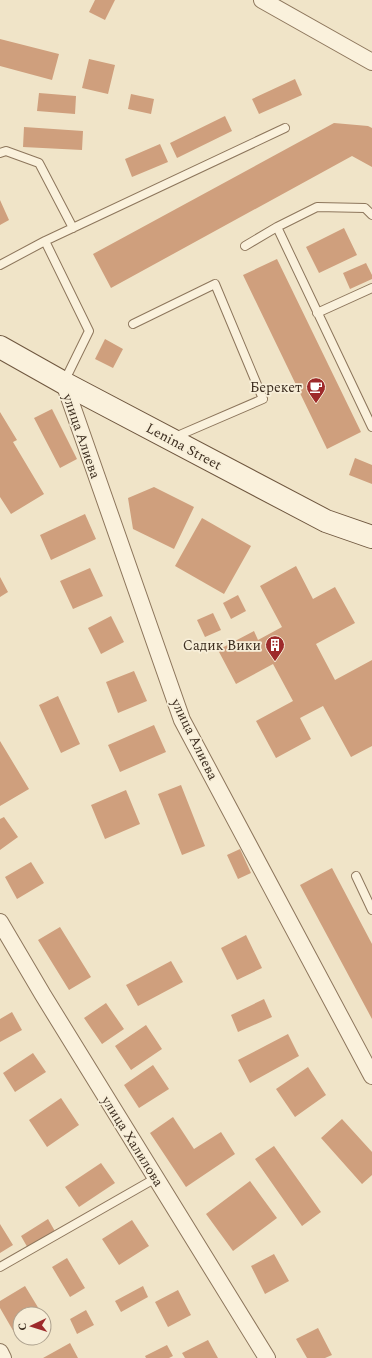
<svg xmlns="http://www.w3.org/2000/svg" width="372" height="1358" viewBox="0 0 372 1358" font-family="Spectral,serif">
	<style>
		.building { fill: #cf9f7d }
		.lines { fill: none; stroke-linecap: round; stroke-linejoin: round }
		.lane-casing { stroke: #8d765c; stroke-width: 10 }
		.street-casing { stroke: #8d765c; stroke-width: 18 }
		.secondary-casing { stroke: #6f573f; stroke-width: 24 }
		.lane { stroke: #faf1dc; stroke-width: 8 }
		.street { stroke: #faf1dc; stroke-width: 16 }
		.secondary { stroke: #faf1dc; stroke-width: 22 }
		.labels { text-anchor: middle; stroke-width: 3.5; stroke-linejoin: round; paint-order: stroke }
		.poi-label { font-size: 14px; fill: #3d2e20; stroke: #f7eed8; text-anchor: end }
		.street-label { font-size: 14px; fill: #3d2e20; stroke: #f7eed8 }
	</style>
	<rect width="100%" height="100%" fill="#f0e4c8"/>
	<!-- building -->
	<path class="building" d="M95,0H115L105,20L89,12Z
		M0,39L59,54L52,80L0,66Z
		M89,59L115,65L108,94L82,88Z
		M295,79L302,95L259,114L252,99Z
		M39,93L76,96L75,114L37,111Z
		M131,94L154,99L151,114L128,109Z
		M225,116L232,131L177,158L170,143Z
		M334,123L368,126L372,128V167L352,156L111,288L93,254Z
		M24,127L83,131L82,150L23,147Z
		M160,144L168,162L132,177L125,159Z
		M0,200L9,220L0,225Z
		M344,228L357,255L319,273L306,247Z
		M277,259L361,432L327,449L243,275Z
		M366,263L372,275V279L350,289L343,273Z
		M105,339L123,349L113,368L95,359Z
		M52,409L77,459L60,468L34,418Z
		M0,412L17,440L13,442L44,494L11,514L0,497Z
		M355,458L372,465V484L349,475Z
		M154,487L194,507L174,549L133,529L128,498Z
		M85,514L96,539L51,560L40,535Z
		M202,518L251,546L224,594L175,566Z
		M296,566L313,599L335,587L355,623L316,644L335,680L372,660V746L351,757L323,706L300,718L311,739L276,758L256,721L293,701L273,664L236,684L218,650L254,631L258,640L282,627L260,586Z
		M90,568L103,596L73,609L60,581Z
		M0,577L8,592L0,597Z
		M238,595L246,611L231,619L223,603Z
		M213,613L221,630L205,637L197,620Z
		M111,616L124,642L101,654L88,628Z
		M134,671L147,701L118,713L106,682Z
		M58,696L80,744L61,753L39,705Z
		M154,725L166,752L120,772L108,745Z
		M0,741L29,789L0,806Z
		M181,785L205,846L182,855L158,794Z
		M126,790L140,824L105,839L91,805Z
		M4,817L18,837L0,850V819Z
		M240,849L251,873L238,879L227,855Z
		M31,862L44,883L17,899L5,877Z
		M332,868L372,944V1019L300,885Z
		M60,927L91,977L69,990L38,940Z
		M246,935L262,968L237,980L221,948Z
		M171,961L183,982L138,1006L126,985Z
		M264,999L272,1017L238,1032L231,1015Z
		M106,1003L124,1029L102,1044L84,1018Z
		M12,1012L22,1030L0,1042V1019Z
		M146,1025L162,1049L131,1070L115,1046Z
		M288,1034L299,1056L250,1083L238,1060Z
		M33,1053L46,1072L15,1092L3,1073Z
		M153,1065L169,1089L139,1108L124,1085Z
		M308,1067L326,1095L295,1117L276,1089Z
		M61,1098L79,1125L47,1147L29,1120Z
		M173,1117L194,1149L221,1132L235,1154L186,1187L150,1133Z
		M342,1119L372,1152V1175L362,1184L321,1138Z
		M274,1146L321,1212L302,1226L255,1159Z
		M101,1163L115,1183L79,1207L65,1187Z
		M250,1181L277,1218L233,1251L206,1214Z
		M48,1219L56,1233L29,1250L21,1236Z
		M132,1220L149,1246L119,1265L102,1239Z
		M0,1224L13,1245L0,1253Z
		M274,1254L289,1281L265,1294L251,1266Z
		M67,1258L85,1288L70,1297L52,1267Z
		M25,1286L42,1314H20V1331L15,1334L0,1308V1301Z
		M143,1286L148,1297L121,1312L115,1301Z
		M178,1290L191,1315L168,1327L155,1302Z
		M86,1310L94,1325L77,1334L70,1319Z
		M318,1328L332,1355L325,1358H307L296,1339Z
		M208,1340L218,1358H185L182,1353Z
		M70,1343L78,1358H43Z
		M167,1345L173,1356L169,1358H146L145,1356Z"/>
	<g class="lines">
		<defs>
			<path id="lane" d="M0,153L6,151L39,163L73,228
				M372,215L365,208L317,207L277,227L372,427
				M245,246L277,227
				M0,265L45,241
				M317,313L372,288
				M133,324L215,284L263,399L175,437
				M64,382L89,331L45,241L285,128
				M356,876L372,910
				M0,1267L156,1178"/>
			<path id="street" d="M262,0L372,62
				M64,383L182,720L372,1076
				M0,922L43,995L267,1358
				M0,1352L3,1358"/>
			<path id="secondary" d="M0,347L64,383L326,521L372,537"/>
		</defs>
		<!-- lane casing -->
		<use href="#lane" class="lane-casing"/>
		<!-- street casing -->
		<use href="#street" class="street-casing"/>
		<!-- secondary casing -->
		<use href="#secondary" class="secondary-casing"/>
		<!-- lane -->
		<use href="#lane" class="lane"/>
		<!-- street -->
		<use href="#street" class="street"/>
		<!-- secondary -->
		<use href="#secondary" class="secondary"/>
	</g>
	<!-- icons -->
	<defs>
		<symbol id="cafe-pin" viewBox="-11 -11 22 30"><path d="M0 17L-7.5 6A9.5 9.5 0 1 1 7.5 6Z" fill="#9e2a2b" stroke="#f7eed8"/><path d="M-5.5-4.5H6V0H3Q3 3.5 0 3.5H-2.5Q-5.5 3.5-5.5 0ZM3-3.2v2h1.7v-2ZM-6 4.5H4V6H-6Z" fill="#fff"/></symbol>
		<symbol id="building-pin" viewBox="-11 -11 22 30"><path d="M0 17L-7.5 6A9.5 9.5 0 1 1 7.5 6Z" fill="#9e2a2b" stroke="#f7eed8"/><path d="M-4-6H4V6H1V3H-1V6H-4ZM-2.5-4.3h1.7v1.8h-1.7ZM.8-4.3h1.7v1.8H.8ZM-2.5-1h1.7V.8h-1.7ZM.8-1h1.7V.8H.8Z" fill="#fff"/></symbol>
	</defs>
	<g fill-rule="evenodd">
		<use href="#cafe-pin" x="305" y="376" width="22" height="30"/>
		<use href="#building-pin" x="264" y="634" width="22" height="30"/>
	</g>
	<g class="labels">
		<!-- poi labels -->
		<g class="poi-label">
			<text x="302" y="392">Берекет</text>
			<text x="261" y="650">Садик Вики</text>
		</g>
		<!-- street labels -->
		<g class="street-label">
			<text transform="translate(82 436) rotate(71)" y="5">улица Алиева</text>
			<text transform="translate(184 446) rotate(28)" y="5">Lenina Street</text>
			<text transform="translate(195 739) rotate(64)" y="5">улица Алиева</text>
			<text transform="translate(133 1141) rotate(58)" y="5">улица Халилова</text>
		</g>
	</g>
	<!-- north arrow -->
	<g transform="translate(32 1326) rotate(266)"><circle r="19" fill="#f7eed8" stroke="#ada18e"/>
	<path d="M0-3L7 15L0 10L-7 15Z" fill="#9e2a2b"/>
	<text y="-6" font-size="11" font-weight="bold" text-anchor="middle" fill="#3d2e20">С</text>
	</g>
</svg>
